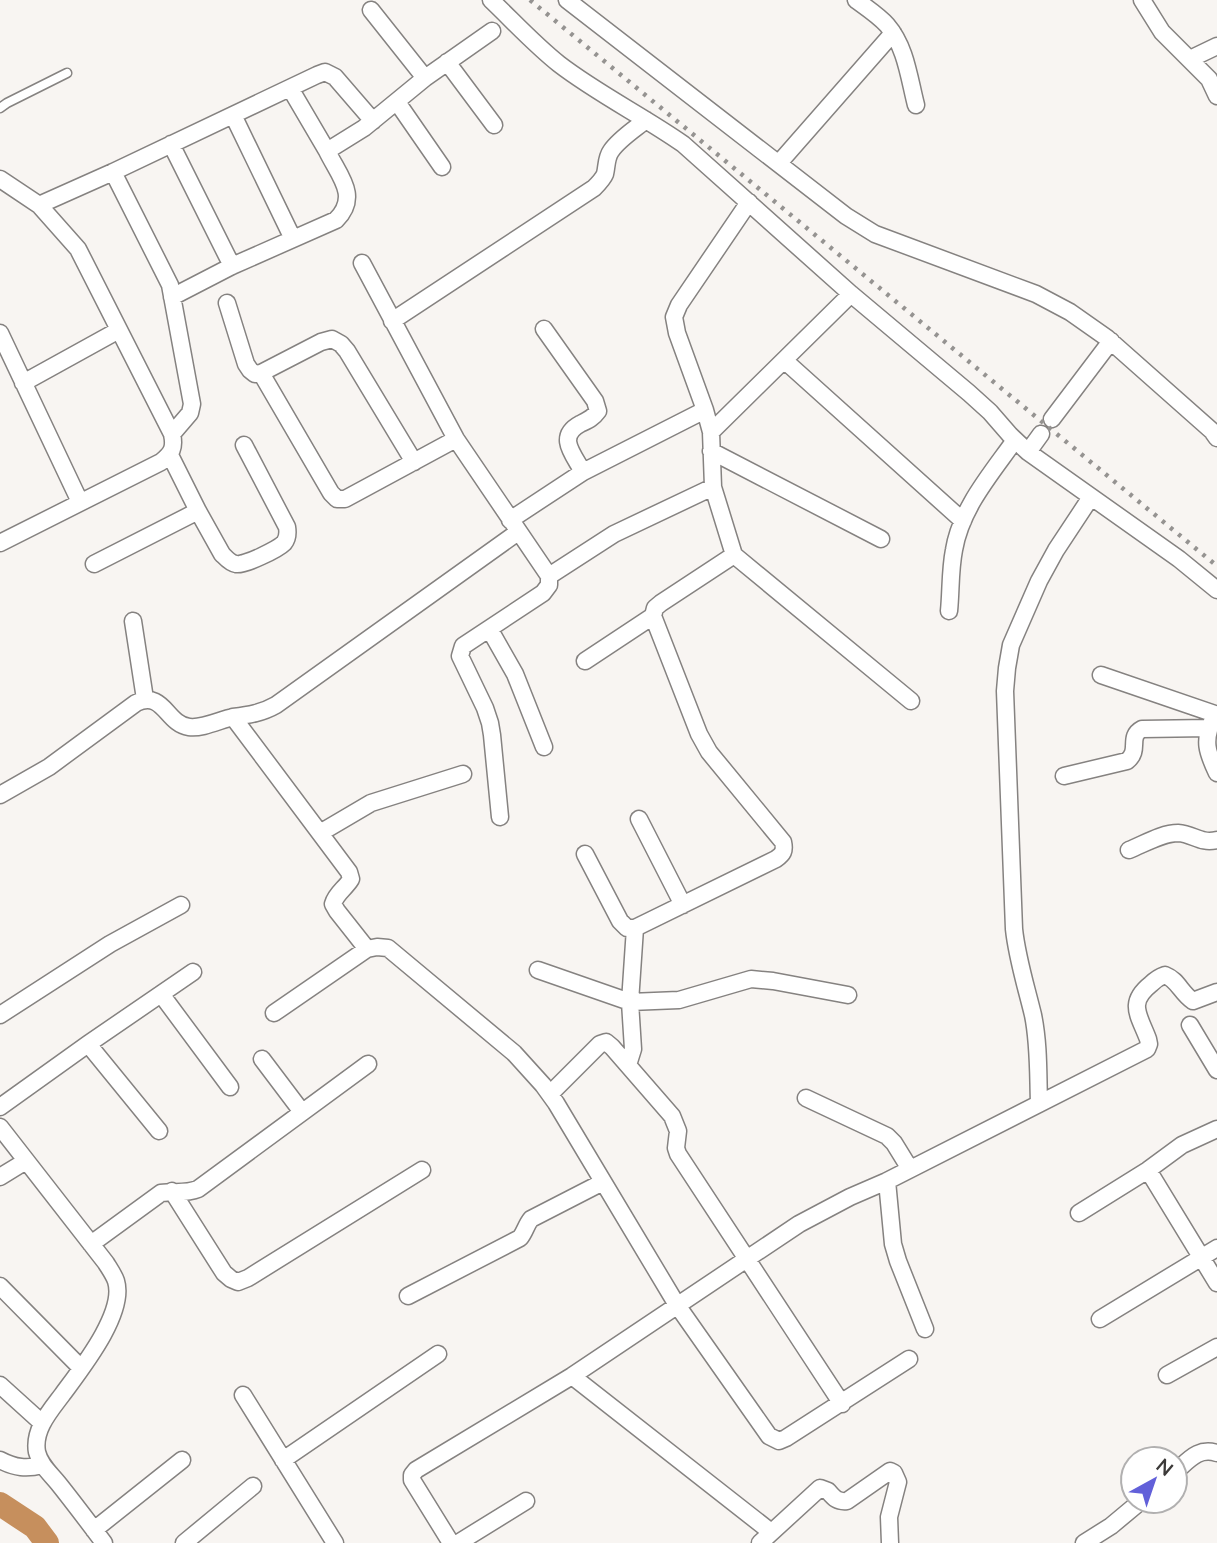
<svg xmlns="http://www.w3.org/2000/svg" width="1217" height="1543" viewBox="0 0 1217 1543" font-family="Lato,sans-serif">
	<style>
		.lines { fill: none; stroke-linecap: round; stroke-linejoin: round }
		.river { stroke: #c68f5d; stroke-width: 24 }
		.lane-casing { stroke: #858280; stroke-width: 11 }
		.street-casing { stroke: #858280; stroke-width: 19 }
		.lane { stroke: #fff; stroke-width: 8 }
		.street { stroke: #fff; stroke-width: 16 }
		.rail { stroke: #959391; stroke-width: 4.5; stroke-dasharray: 3.5 7; stroke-linecap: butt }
	</style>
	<rect width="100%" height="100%" fill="#f8f5f2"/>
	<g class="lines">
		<!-- river -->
		<path class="river" d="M0,1504L35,1527L47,1543"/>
		<defs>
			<path id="lane" d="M0,108L7,103L67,73"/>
			<path id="street" d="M491,0C513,21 535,45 559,64C598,94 643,116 683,144L851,294L969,393L990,412L1010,435L1028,452L1179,559L1217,590
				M567,0L846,216L875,234L1036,294L1070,312L1107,338L1212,431L1217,438
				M856,0C867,8 879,16 887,25C906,47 909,78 916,105
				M1142,0L1162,32L1209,79L1217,96
				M371,10L425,78
				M1190,59L1217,46
				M447,62L494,125
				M290,88L327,151
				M397,102L442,167
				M233,115L293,239
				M171,144L232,266
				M779,163L893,33
				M0,179L39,205L78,249L172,434L190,413L192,404L170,285L113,172
				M749,202L679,305L674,317L677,333L705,410L711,432L713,487L734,555L911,701
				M39,205L113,172L317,75L325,72L335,77L373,121
				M362,263L456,439L549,576V585L543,593L463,646L460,656L485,708L490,723L492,735L500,817
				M172,297L232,266L336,220C360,196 339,176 327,151L364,128L425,78L492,31
				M227,303L246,364L250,370L255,374L261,373L321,342L332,339L341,344L347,351L414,462
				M392,321L594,188C599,183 603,179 605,174C607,166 606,158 611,151C619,139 635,129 646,120
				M544,329L595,401L598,411C593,418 588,420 580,424C556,437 574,455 583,472
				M0,333L80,502
				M784,360L963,521
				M261,373L331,493L337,499H345L456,439
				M23,383L119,330
				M1052,419L1111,341
				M711,432L851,294
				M711,451L881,539
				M1028,452L1041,434
				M198,511L222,554C226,558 230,563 236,564C244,566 278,549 284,543C288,538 288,533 287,527L244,445
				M510,520L583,472L705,410
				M0,543L161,462C172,453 175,448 172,434
				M94,564L198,511L170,455
				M549,576L614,534L713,487
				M949,611C951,591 950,570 954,550C961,508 991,474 1015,440
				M133,621L145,699
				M490,630L515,674L544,747
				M585,661L653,616
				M1101,675L1215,714
				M1213,719C1203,741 1207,752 1217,773
				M1064,776L1127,761C1141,750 1127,737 1142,729L1209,728
				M0,795L49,767L136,703C164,690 166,724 189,727C202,729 220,720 233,717
				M639,819L683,905
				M320,833L371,803L463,774
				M1129,850C1144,844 1162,833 1178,833C1194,834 1200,844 1217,840
				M585,854L620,921L627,928H635
				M367,949L337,911L333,904C336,893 345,889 351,879L349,872L233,717C249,715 262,713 276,705L518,532
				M538,970L630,1002L679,1000L751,979L773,981L848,995
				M161,994L230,1087
				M274,1013L367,949L377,947L388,948L514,1053L543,1085L556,1103L677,1305L769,1436L779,1441L786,1438L909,1359
				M0,1015L110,944L181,905
				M1190,1025L1217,1070
				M88,1044L159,1131
				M262,1059L302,1112
				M628,1065L633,1049L630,1002L635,928L776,859C783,854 785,851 783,842L709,752L699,734L653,616L655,608L661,603L734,555
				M550,1094L600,1044L606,1042L612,1047L672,1116L678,1131L676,1148L678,1154L842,1404
				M806,1098L887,1136L894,1143L910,1169
				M1039,1103C1038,1074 1039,1044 1033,1015C1026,986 1017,958 1014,929L1005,691L1007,668L1011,645L1039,581L1056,550L1091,497
				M0,1107L88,1044L193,972
				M0,1127L106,1263C109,1268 114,1275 116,1281C126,1313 81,1369 62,1395C50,1411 33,1430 37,1452C40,1465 50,1473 58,1483C74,1503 89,1523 104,1543
				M1217,1129L1182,1145L1148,1170L1217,1283
				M0,1177L26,1161
				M887,1181L893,1244L898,1261L925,1329
				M172,1191L224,1273L231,1279L238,1282L248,1278L422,1170
				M1079,1213L1148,1170
				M91,1244L161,1193C174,1191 186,1194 198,1189L368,1064
				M0,1286L81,1368
				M408,1296L520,1238C525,1232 526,1225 531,1219L603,1182
				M1100,1319L1217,1248
				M1167,1375L1217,1347
				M572,1376L771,1532
				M0,1385L42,1423
				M243,1395L335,1543
				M0,1460C15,1468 27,1469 42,1465
				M283,1460L438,1354
				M1175,1472C1189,1460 1198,1447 1217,1453
				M94,1530L182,1460
				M184,1543L253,1486
				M451,1543L412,1480V1475L416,1470L572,1376L799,1224L850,1197L887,1181L1147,1049L1149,1044L1148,1039C1139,1015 1127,1003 1151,984C1155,980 1159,977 1165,975C1178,980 1181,993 1193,1001L1217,992
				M458,1543L526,1501
				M760,1543L820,1488L828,1491C834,1498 837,1502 847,1501L890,1471L894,1473L898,1482L889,1517L890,1543
				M1084,1543L1111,1526L1141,1501"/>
		</defs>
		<!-- lane casing -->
		<use href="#lane" class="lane-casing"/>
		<!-- street casing -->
		<use href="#street" class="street-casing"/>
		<!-- lane -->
		<use href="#lane" class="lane"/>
		<!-- street -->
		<use href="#street" class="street"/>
		<!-- rail -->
		<path class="rail" d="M530,0L1217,566"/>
	</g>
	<!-- north arrow -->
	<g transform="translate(1154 1480) rotate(40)"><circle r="33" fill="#ffffff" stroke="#b1b0b0" stroke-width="2"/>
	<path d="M0-5L12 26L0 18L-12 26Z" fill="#6260d9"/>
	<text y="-10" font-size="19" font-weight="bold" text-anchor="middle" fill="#3c3a39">N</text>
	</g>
</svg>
